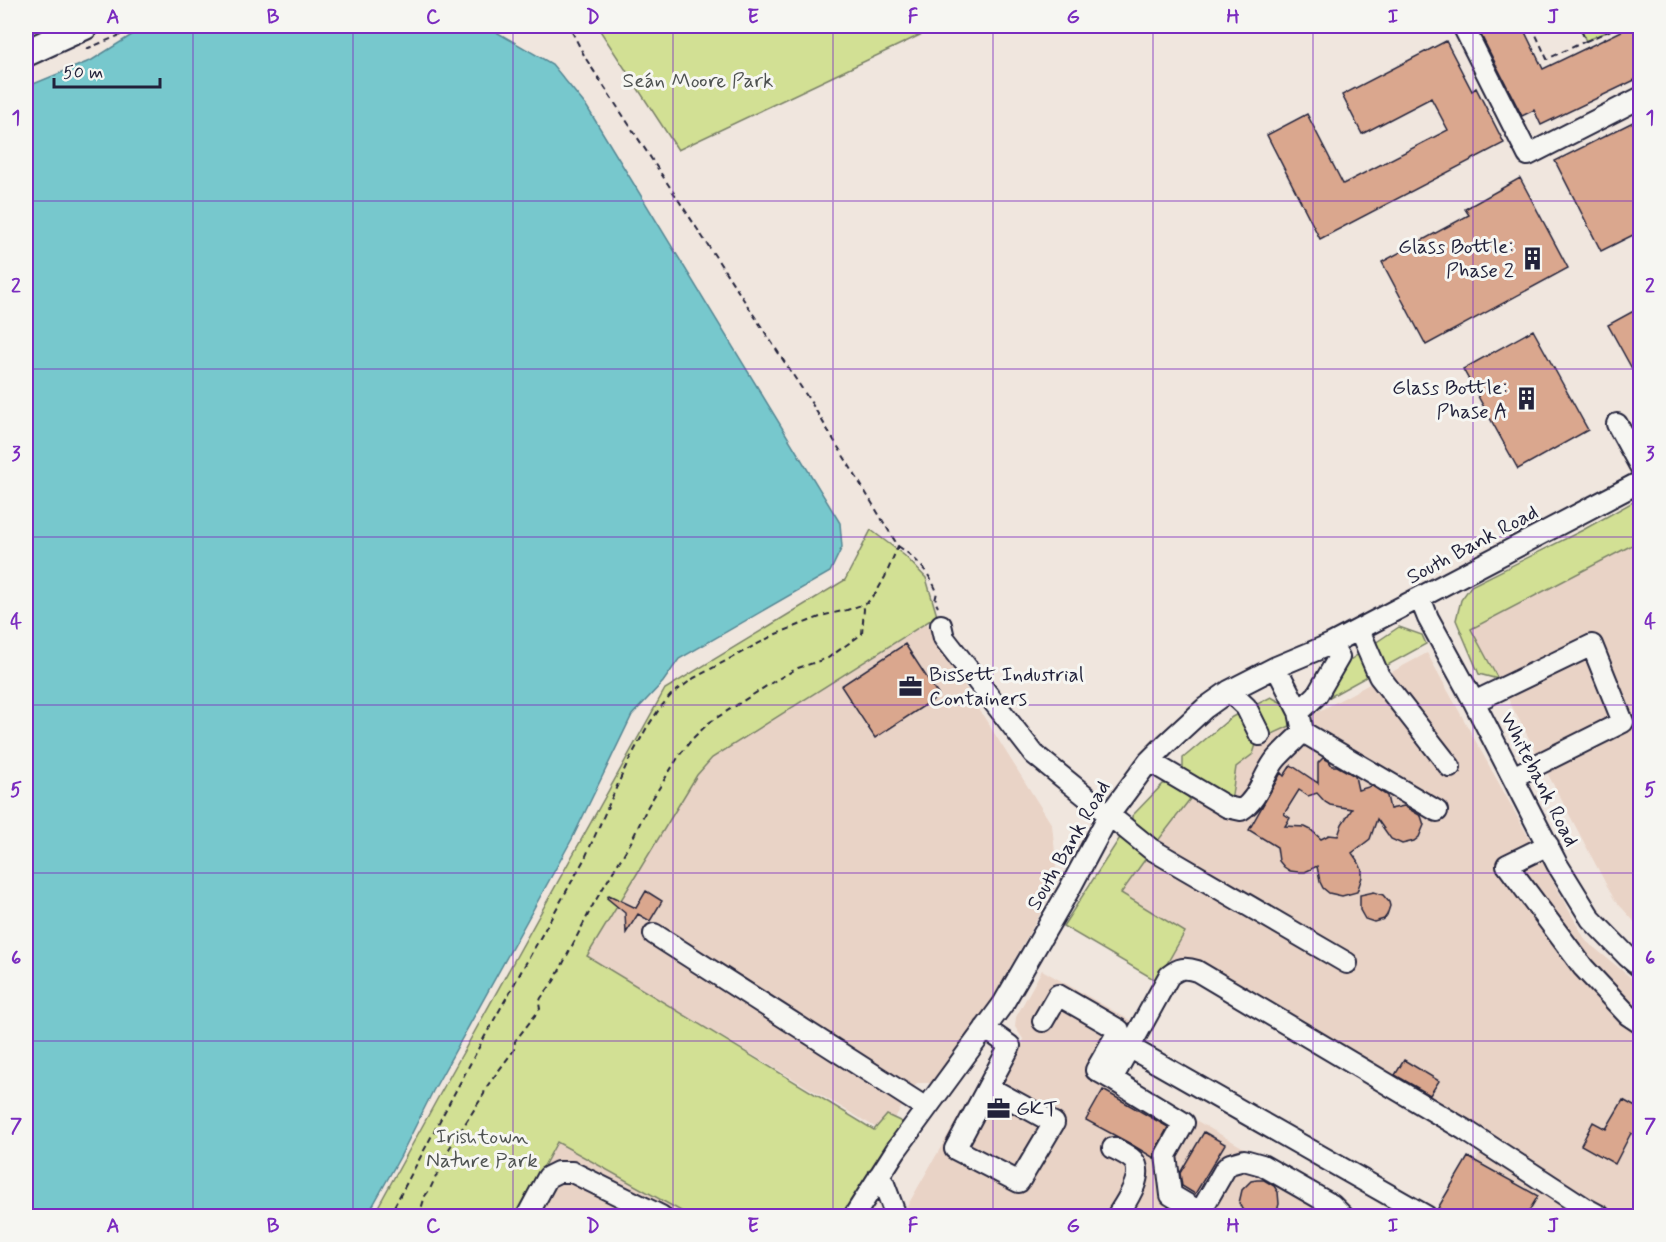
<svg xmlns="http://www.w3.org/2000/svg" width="1666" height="1242" viewBox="0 0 1666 1242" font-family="Mynerve,sans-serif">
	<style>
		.built { fill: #e9d3c6 }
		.green { fill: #d2e094; stroke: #7a8168; stroke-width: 1.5 }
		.water { fill: #77c8cd; stroke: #558693; stroke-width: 1.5 }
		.building { fill: #daa78e; stroke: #22223b; stroke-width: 1.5; fill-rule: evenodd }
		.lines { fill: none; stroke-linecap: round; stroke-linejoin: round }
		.minor-casing { stroke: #22223b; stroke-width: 24 }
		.major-casing { stroke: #22223b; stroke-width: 30 }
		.path { stroke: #22223b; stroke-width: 2; stroke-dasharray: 6 4.5; stroke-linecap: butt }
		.minor { stroke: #f6f6f2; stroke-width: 20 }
		.major { stroke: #f6f6f2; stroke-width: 26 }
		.grid { fill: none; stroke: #7b2cbf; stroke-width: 1.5; stroke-opacity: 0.55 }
		.labels { text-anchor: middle; stroke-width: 6; stroke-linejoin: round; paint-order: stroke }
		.park-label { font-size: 21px; fill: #4e5251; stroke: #f6f6f2 }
		.poi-label { font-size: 21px; fill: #22223b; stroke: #f6f6f2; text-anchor: end }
		.street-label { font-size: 21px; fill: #22223b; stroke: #f6f6f2 }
		.neatline { fill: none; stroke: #7b2cbf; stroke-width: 2 }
		.grid-label { font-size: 20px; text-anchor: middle; font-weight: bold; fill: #7b2cbf }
	</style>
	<rect width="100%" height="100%" fill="#f0e6de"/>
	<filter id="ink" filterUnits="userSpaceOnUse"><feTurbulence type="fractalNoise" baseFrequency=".0167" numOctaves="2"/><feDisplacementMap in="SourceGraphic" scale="12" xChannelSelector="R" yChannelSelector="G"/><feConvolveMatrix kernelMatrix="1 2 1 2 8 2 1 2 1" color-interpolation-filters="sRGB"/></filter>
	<g filter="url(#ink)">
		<!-- built -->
		<path class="built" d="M1640,541V928L1614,899L1471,629Z
			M927,623L967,690L1052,825L1056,861L1055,887L989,1005L942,1073L934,1083H917L885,1133L587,957L697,775L712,758Z
			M1427,653L1586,941L1640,985V1216H1454L1483,1166L1476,1161L1481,1150L1192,976L1179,977L1124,1070L1126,1080L1362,1216H906L905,1210L989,1063L1006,1072L1023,1043V1039L1015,1027L1016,1017L1042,970L1133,1022L1184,932L1120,893L1174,818L1218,765L1276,728L1312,715Z
			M557,1142L690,1216H517Z"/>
		<!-- green -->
		<path class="green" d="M597,26H939L678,150Z
			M1579,26H1620L1586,41Z
			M1640,498V541L1471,629L1498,679L1479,674L1456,620L1461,600L1471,586L1583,530Z
			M871,530L905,556L926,578L937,616L712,758L697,775L587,956L874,1130L887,1115L902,1122L895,1140L844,1216H690L557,1142L517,1216H373L440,1094L665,689L845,580Z
			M1399,627L1422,635L1426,644L1326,699L1347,662Z
			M1271,697L1291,708L1290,726L1257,741L1253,754L1236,767L1231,802L1183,771V758L1232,717Z
			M1174,783L1190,799L1154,846L1132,825V816L1163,784Z
			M1121,836L1149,854L1121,893L1185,932L1157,981L1063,926Z"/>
		<!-- water -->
		<path class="water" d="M146,26H486L552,64L587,107L840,523L842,547L830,572L679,659L663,682L632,715L572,839L433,1091L400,1157L367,1216H26V87L92,60Z"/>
		<!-- building -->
		<path class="building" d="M1490,26H1522L1543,69L1632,26H1641V77L1541,125L1534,110L1522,116L1479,31Z
			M1446,41L1472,91L1476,88L1504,143L1320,239L1267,135L1307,114L1343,184L1448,130L1431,98L1362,134L1342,95Z
			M1641,118V231L1601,251L1555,161Z
			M1520,178L1568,268L1426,345L1382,262L1469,215L1465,209Z
			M1641,307V385L1608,325Z
			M1533,330L1588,430L1518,469L1463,369Z
			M905,644L939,696L875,738L841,686Z
			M1323,758L1329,761L1332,766H1337L1355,776L1358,790L1372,786L1387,796L1390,809L1404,806L1421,816L1424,825L1419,837L1414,841L1402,844L1391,839L1377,819L1370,839L1352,853L1359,863L1362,870V877L1357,892L1342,896L1329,893L1323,888L1320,882L1317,866L1305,872H1298L1290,871L1284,867L1279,861L1277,847L1249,830L1281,773L1284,776L1291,765L1318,783V763ZM1299,790L1308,796L1317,793L1325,802L1330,805L1352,809L1342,824L1338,836L1329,835L1321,839L1311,830L1305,827L1285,826L1290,818L1284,814Z
			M646,891L662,901L650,921L638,914L626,933L625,913L607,898L609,895L636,908Z
			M1374,892L1383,895L1389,902L1390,906L1387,915L1384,919L1374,922L1365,919L1360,910V895Z
			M1404,1060L1439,1081L1430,1095L1395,1075Z
			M1103,1090L1168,1127L1156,1149L1154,1158L1129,1143L1086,1120Z
			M1623,1100L1641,1110V1124L1634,1135L1631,1133L1615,1164L1581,1145L1593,1122L1606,1129Z
			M1204,1132L1225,1144L1195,1194L1182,1186L1180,1173Z
			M1468,1157L1538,1196L1526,1216H1452L1438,1208Z
			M1257,1180H1264L1274,1186L1278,1192L1279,1204L1277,1211L1271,1216H1248L1242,1209L1239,1203L1242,1190L1251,1181Z"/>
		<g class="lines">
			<defs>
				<path id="minor" d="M1463,26L1528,155L1640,98
					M1617,424L1640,466
					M1420,598L1428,618L1474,702L1557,864L1591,919L1627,956L1640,967
					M941,625L944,638L1034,754L1109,815L1151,849L1347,963
					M1359,630L1379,676L1450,767
					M1276,667L1299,712L1317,695L1339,657L1331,644
					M1229,691L1246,707L1260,735
					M1474,702L1592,645L1623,722L1513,777
					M1303,732L1437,811
					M1149,761L1227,807L1241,810C1259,799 1263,775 1276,759C1284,750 1294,741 1303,732L1299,712
					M1548,845L1507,865L1583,967L1628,1015L1640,1023
					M654,934L926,1108
					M1043,1021L1058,995L1119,1030L1096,1070L1112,1079
					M985,1028L1010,1046L955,1149L1019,1182L1054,1123L988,1087
					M1129,1047L1426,1216
					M1113,1148C1119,1151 1128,1155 1133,1160C1146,1175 1125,1203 1117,1216
					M879,1176L884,1184L896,1216
					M1200,1212L1171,1195L1166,1155L1184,1123L1112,1079L1169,976C1179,968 1185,967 1197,971L1465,1130L1585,1208L1600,1216
					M527,1216L548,1177L558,1172H572L661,1216
					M854,1216L896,1150L1003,1004L1069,890L1109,815L1149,761L1166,744L1205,708L1229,691L1276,667L1331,644L1640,482
					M1198,1216L1225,1169L1230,1164L1244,1160L1262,1165L1332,1205L1343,1216"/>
				<path id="major" d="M26,53L85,26"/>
			</defs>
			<!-- minor casing -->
			<use href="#minor" class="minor-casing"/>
			<!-- major casing -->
			<use href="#major" class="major-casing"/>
			<!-- path -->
			<path class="path" d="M760,26C776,29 801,33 816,26
				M1532,26L1547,59L1586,41L1579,26
				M1586,41L1620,26
				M86,49L123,34L136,26
				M898,546C916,558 929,572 937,592L935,601L938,607
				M389,1216L485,1036L585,858L626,766L646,729L660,708L671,695L694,678L776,634L825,615L847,610L867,603L876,593L885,577L898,546L812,404L586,59L569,26
				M417,1216L422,1206L425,1196L430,1189L449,1149L484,1094L485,1089L514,1050L515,1041L540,1009L539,1003L541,998L554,981L594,903L631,842L648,806L679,756L693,738L710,722L776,680L798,668L828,658L862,634L864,609L863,604"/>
			<!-- minor -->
			<use href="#minor" class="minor"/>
			<!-- major -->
			<use href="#major" class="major"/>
		</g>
	</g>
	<!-- grid -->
	<path class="grid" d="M193,26V1216M353,26V1216M513,26V1216M673,26V1216M833,26V1216M993,26V1216M1153,26V1216M1313,26V1216M1473,26V1216M26,201H1640M26,369H1640M26,537H1640M26,705H1640M26,873H1640M26,1041H1640"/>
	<!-- icons -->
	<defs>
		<symbol id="building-bare" viewBox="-9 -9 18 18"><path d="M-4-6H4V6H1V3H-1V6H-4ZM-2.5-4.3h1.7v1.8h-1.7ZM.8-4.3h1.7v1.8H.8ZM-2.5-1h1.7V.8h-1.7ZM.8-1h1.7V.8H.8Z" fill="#22223b" stroke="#f6f6f2" stroke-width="2.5" paint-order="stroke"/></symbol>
		<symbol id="office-bare" viewBox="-9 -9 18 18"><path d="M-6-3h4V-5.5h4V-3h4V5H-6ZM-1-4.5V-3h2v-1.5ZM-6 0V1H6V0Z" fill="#22223b" stroke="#f6f6f2" stroke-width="2.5" paint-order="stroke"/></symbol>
	</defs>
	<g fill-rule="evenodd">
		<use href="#building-bare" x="1516" y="242" width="33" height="33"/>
		<use href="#building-bare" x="1510" y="382" width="33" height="33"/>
		<use href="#office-bare" x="894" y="670" width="33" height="33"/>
		<use href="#office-bare" x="982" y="1092" width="33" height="33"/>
	</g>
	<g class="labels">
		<!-- park labels -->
		<g class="park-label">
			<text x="698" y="87">Seán Moore Park</text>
			<text x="482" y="1143">Irishtown<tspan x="482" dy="24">Nature Park</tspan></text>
		</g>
		<!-- poi labels -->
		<g class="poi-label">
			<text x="1514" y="253">Glass Bottle:<tspan x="1514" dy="24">Phase 2</tspan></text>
			<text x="1508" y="394">Glass Bottle:<tspan x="1508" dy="24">Phase A</tspan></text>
			<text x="929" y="681" text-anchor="start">Bissett Industrial<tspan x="929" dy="24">Containers</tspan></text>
			<text x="1016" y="1115" text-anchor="start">GKT</text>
		</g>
		<!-- street labels -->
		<g class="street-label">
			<text transform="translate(1472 544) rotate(-28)" y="7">South Bank Road</text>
			<text transform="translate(1540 779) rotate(63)" y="7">Whitebank Road</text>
			<text transform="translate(1068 845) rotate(-60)" y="7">South Bank Road</text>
		</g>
	</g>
	<!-- margin -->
	<rect width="1666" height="1242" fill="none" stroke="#f6f6f2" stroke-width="66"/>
	<!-- scale -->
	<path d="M54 78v9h106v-9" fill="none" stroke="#22223b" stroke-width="3"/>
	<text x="63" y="78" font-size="18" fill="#22223b" stroke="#f6f6f2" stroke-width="4.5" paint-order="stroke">50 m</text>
	<rect x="33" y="33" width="1600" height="1176" class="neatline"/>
	<g class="grid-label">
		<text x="113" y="23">A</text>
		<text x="273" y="23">B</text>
		<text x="433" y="23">C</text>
		<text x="593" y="23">D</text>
		<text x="753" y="23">E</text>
		<text x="913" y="23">F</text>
		<text x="1073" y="23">G</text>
		<text x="1233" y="23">H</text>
		<text x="1393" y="23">I</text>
		<text x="1553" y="23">J</text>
		<text x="16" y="124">1</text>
		<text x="1650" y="124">1</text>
		<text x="16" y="292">2</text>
		<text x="1650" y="292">2</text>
		<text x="16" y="460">3</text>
		<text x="1650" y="460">3</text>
		<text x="16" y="628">4</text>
		<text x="1650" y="628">4</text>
		<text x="16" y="796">5</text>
		<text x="1650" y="796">5</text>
		<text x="16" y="964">6</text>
		<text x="1650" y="964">6</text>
		<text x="16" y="1132">7</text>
		<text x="1650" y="1132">7</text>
		<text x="113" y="1232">A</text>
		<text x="273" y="1232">B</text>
		<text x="433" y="1232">C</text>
		<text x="593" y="1232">D</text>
		<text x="753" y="1232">E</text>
		<text x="913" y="1232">F</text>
		<text x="1073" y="1232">G</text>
		<text x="1233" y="1232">H</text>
		<text x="1393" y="1232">I</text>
		<text x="1553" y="1232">J</text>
	</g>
</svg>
